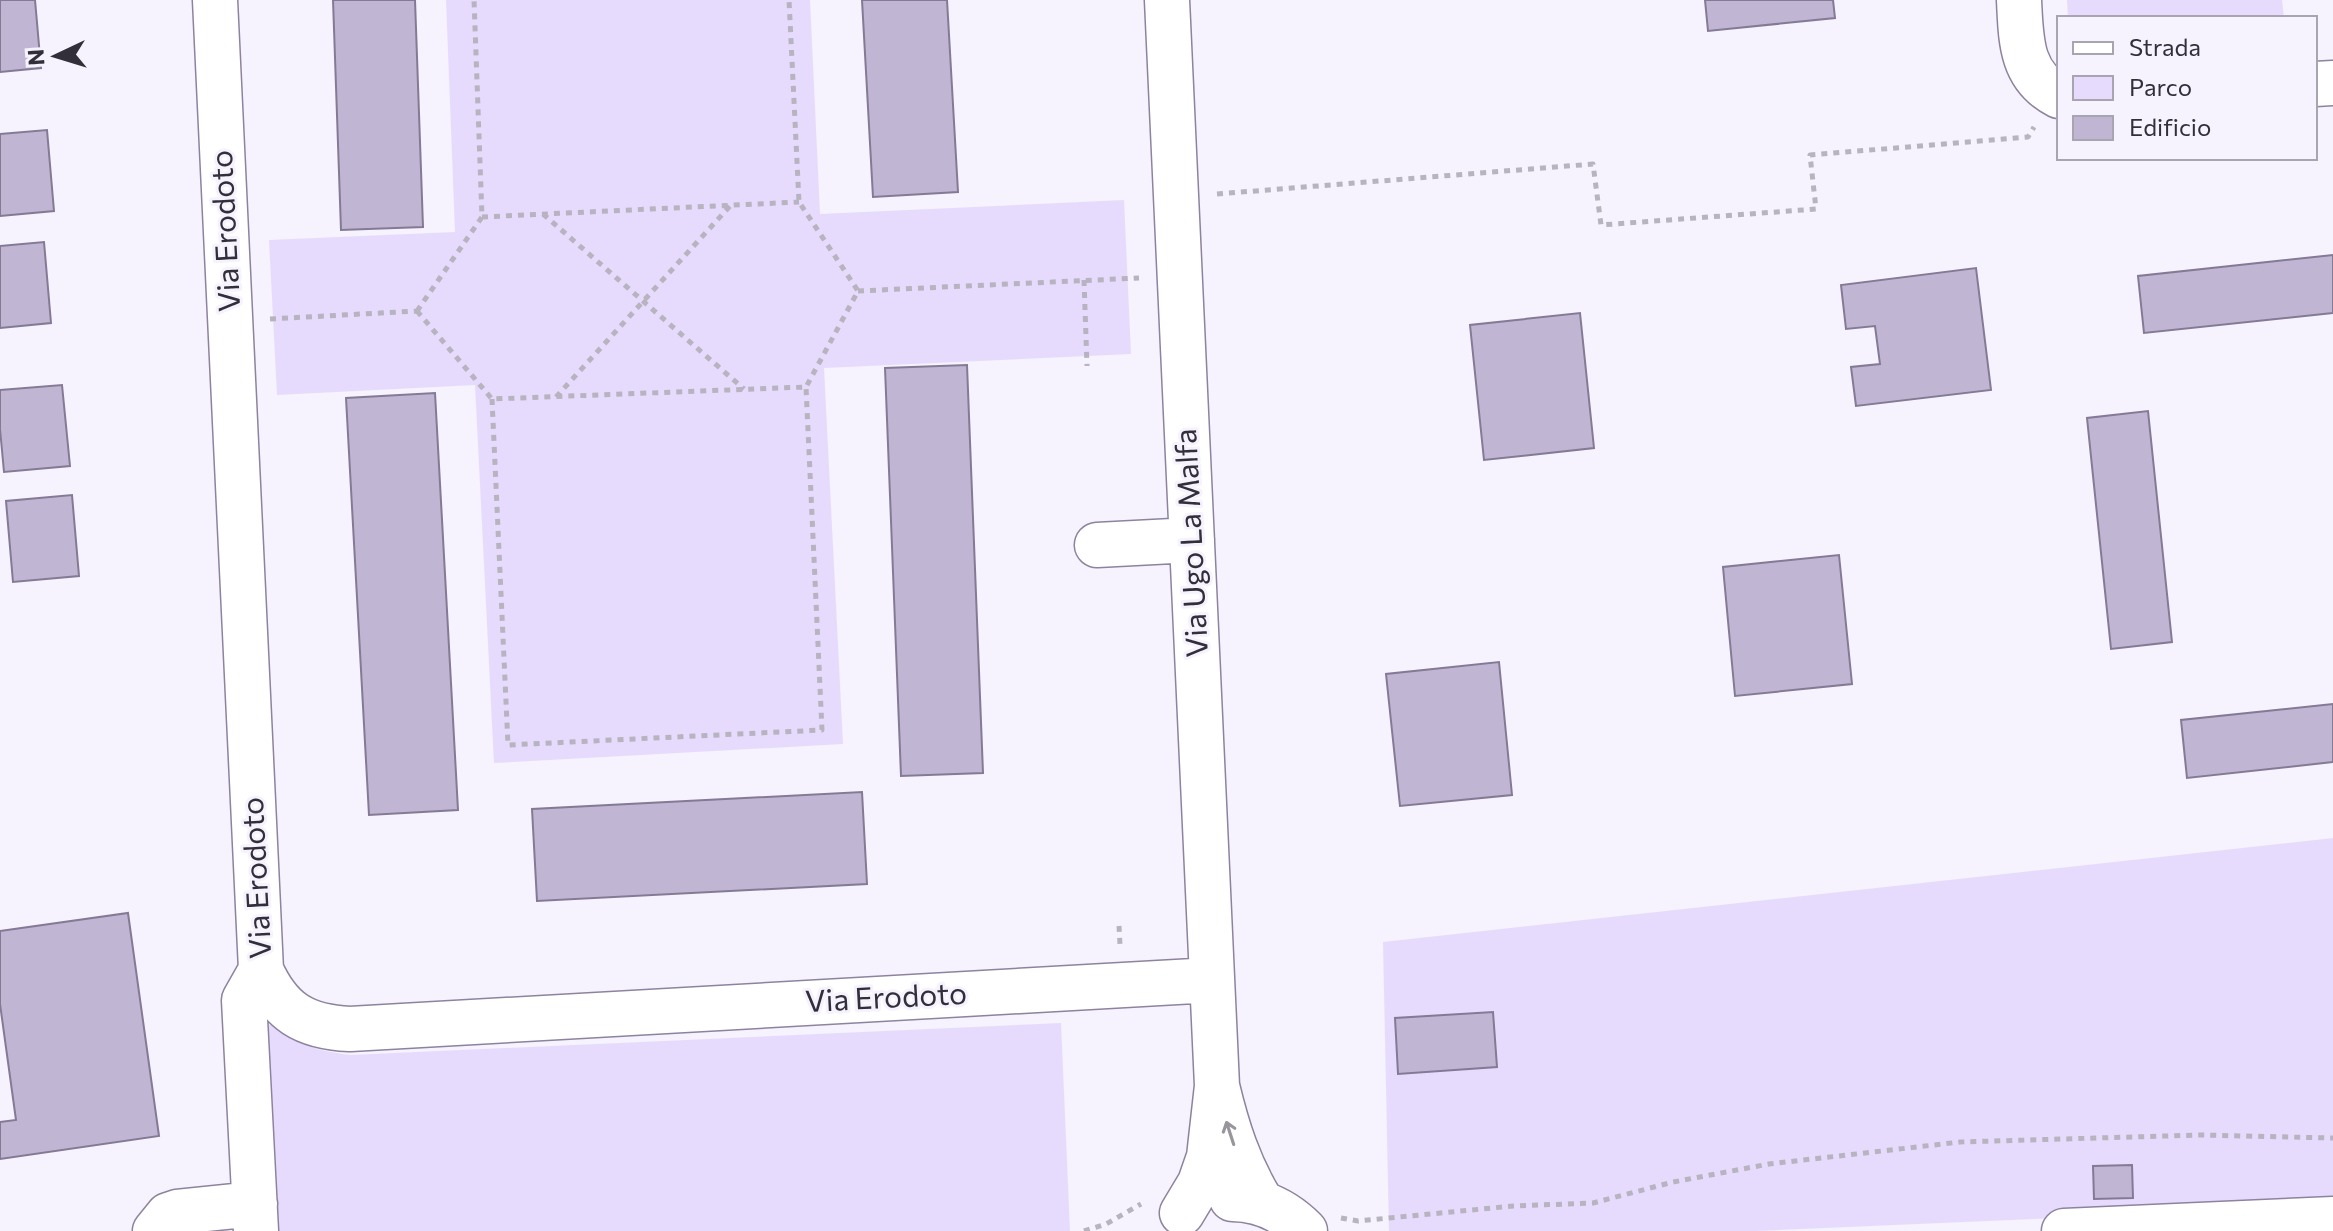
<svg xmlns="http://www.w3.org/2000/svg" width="2333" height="1231" viewBox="0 0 2333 1231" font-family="Commissioner,sans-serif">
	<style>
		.green { fill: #e7dbfd }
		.building { fill: #c0b6d3; stroke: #847a96; stroke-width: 2 }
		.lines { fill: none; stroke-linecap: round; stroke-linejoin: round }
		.minor-casing { stroke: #8d839f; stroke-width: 47 }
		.path { stroke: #b7b3bf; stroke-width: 5; stroke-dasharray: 6 6; stroke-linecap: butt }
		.minor { stroke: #fff; stroke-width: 44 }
		.oneway { stroke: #98969c }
		.labels { text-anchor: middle; stroke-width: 6; stroke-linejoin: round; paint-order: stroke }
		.street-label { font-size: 30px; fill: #322e3a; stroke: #f6f2fe }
	</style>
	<rect width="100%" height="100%" fill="#f6f2fe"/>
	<!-- green -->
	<path class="green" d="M446,0H810L820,214L1124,200L1131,354L824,368L843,744L494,763L475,385L277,395L269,240L455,232Z
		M2067,0H2282L2284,18H2068Z
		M2333,838V1206L1756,1231H1389L1383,942Z
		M1061,1023L1070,1231H267L260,1039L270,1024C300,1044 314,1051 351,1055Z"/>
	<!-- building -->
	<path class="building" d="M0,0H35L41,68L0,72Z
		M333,0H415L423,227L341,230Z
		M862,0H947L958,192L873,197Z
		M1705,0H1833L1835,18L1708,31Z
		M47,130L54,211L0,216V134Z
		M44,242L51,323L0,328V246Z
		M2333,255V313L2144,333L2138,276Z
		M1976,268L1991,390L1856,406L1851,367L1880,364L1875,326L1846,329L1841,285Z
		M1580,313L1594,448L1484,460L1470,325Z
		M967,365L983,773L901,776L885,368Z
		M62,385L70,466L4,472L0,429V390Z
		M435,393L458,810L369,815L346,398Z
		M2148,411L2172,642L2111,649L2087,418Z
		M72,495L79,576L13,582L6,501Z
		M1839,555L1852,684L1735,696L1723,567Z
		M1499,662L1512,795L1400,806L1386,674Z
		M2333,704V762L2187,778L2181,720Z
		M862,792L867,884L537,901L532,809Z
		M128,913L159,1136L0,1159V1122L16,1120L0,1004V931Z
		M1493,1012L1497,1067L1398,1074L1395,1018Z
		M2132,1165L2133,1198L2094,1199L2093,1166Z"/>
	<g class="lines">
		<defs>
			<path id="minor" d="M215,0L261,970C280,1012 304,1027 350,1029L1212,980
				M1167,0L1217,1086
				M2019,0C2021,39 2020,76 2059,96
				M2315,84L2333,83
				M1097,545L1192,540
				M1232,1199C1260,1199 1285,1211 1305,1231
				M1182,1213L1200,1183L1209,1157L1217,1086C1227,1128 1239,1166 1262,1203
				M155,1231L168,1215L177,1212L255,1204
				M256,1231L244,1000L261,970
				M2064,1231L2333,1219"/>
		</defs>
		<!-- minor casing -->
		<use href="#minor" class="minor-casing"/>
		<!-- path -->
		<path class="path" d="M1217,194L1593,164L1601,225L1816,209L1810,155L2028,137L2034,127
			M543,214L744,389
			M482,217L799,202
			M1084,280L1087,366
			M858,291L1139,278
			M417,311L492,399L806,387L858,291L799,202L789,0
			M417,311L482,217L474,0
			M270,319L417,311
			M556,397L730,206
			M492,399L508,745L822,730L806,387
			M1119,926L1120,945
			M1341,1218L1358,1221L1513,1206L1593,1203L1673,1182L1769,1164L1960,1142L2200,1135L2333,1138
			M1084,1231L1106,1224L1141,1204"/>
		<!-- minor -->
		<use href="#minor" class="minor"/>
	</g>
	<!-- one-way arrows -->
	<defs><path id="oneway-shaft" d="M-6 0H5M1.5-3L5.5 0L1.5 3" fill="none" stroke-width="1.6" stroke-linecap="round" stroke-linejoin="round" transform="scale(2)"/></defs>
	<use class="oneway" href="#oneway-shaft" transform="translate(1230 1133) rotate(-108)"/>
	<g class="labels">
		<!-- street labels -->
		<g class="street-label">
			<text transform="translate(226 231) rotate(-93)" y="10">Via Erodoto</text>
			<text transform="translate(1192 543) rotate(-93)" y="10">Via Ugo La Malfa</text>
			<text transform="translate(257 878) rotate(-93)" y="10">Via Erodoto</text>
			<text transform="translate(886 998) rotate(-3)" y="10">Via Erodoto</text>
		</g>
	</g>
	<!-- legend -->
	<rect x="2057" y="16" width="260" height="144" fill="#f6f2fe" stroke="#a8a4b0" stroke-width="2"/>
	<rect x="2073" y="42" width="40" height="12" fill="#ffffff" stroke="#a8a4b0" stroke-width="2"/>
	<text x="2129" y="56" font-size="24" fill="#322e3a">Strada</text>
	<rect x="2073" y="76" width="40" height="24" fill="#e7dbfd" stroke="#a8a4b0" stroke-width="2"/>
	<text x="2129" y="96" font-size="24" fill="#322e3a">Parco</text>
	<rect x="2073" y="116" width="40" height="24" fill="#c0b6d3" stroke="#a8a4b0" stroke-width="2"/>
	<text x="2129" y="136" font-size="24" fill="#322e3a">Edificio</text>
	<!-- north arrow -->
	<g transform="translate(56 56) rotate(266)" stroke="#f6f2fe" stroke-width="6" paint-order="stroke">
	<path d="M0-6L14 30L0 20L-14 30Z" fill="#322e3a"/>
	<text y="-12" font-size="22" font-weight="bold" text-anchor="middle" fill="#322e3a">N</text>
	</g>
</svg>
